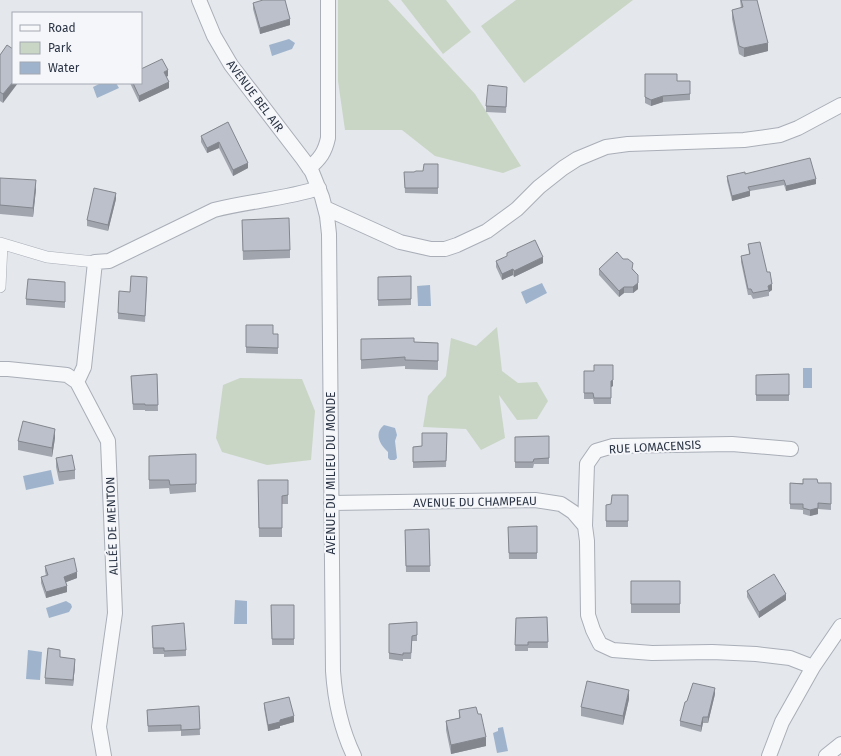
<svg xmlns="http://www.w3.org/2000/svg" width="841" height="756" viewBox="0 0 841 756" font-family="'Fira Sans',sans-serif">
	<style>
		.green { fill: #c9d6c5 }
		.water { fill: #9fb4cc }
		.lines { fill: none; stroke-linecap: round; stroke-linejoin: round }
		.pedestrian-casing { stroke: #a9aeb7; stroke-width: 12 }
		.minor-casing { stroke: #a9aeb7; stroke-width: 16 }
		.pedestrian { stroke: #f7f8fa; stroke-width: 11 }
		.minor { stroke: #f7f8fa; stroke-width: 14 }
		.wall { fill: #a1a5ae }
		.shaded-wall { fill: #83868d }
		.building { fill: #bbc0ca; stroke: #83868d }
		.labels { text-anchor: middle; stroke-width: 4; stroke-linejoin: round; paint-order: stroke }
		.street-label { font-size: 12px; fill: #2b3445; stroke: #f4f6f9 }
	</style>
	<rect width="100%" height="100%" fill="#e4e7ec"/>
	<!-- green -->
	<path class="green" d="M338,0H388L475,94L521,166L503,173L435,156L402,130H345L338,81Z
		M401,0H446L471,32L443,54Z
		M516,0H633L524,83L481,26Z
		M497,327L502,371L518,383L537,382L548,401L537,419L517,420L499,395L505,438L481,450L466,429L423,427L428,396L446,376L451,338L476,346Z
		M240,378L302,379L315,411L311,460L267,465L222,452L216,438L223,385Z"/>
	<!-- water -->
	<path class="water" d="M289,39L295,43L292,49L272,56L269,45Z
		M101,83H116L119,88L97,98L93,87Z
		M542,283L547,293L526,304L521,292Z
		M430,285L431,306H418L417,286Z
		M803,368H812V388H803Z
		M384,425L395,428L397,435L395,441L397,458L395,460H390L388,458V452C379,444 374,433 384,425Z
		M51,470L54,484L26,490L23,476Z
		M235,600L247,601V624H234Z
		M66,601L71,604L72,607L69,612L49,618L46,608Z
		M28,650L42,652L40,680L26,679Z
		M503,727L508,751L497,753L493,733L498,731V728Z"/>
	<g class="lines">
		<defs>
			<path id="pedestrian" d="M0,243L47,257L95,262
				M0,287L2,244"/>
			<path id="minor" d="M199,0L214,36L231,65L303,159L312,172L322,197L327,216L329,234L333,671C335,701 341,729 354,756
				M309,168C320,159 325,152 328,138V0
				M325,208L400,242L431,249H445L457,245L487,231L517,209L539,187L563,168L577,159L606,147L628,144L744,140L780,135L798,128L841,105
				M0,369H8L67,375L77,382L108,441L115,613L99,727L104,756
				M77,382L84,367L95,262L109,261L214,210C248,201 285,199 319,188
				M331,503L535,500L561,504L573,512L585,526L587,541L588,615L593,630L600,644L613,650L652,653L712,652L756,654L790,658L813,667
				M585,526L587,464L596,451L613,446L732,444L791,449
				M769,756L782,722L813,667L841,626
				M826,756L841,744"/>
		</defs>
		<!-- pedestrian casing -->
		<use href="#pedestrian" class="pedestrian-casing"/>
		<!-- minor casing -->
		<use href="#minor" class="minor-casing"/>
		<!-- pedestrian -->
		<use href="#pedestrian" class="pedestrian"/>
		<!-- minor -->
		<use href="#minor" class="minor"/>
	</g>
	<!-- wall -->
	<path class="wall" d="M740,0H757L768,51L744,57L739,54L732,19V10L741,8Z
		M253,3L290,25L260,34L253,9Z
		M7,45L3,103L0,101V55Z
		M645,74L677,81H690V100L663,102L651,106L645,103Z
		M168,76L166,77L169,88L139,102L130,83H141Z
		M507,93L506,113L486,112V106Z
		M228,122L248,168L233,176L219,148L207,153L201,142V136Z
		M438,164V194L405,193L404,172H414L423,171Z
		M745,174L816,184L786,191L784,185L750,191V196L732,201L727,181V176Z
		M0,178L36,189L33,217L0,214Z
		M116,199L108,231L87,226V220Z
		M242,220L290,250V258L243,260Z
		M748,244L767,272L772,290L769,292V296L753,299L751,295H748L741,262V256L749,254Z
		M496,261L543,263L514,277L513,275L502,280L496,267Z
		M599,269H633L638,275V289L633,293H624L619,297L599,275Z
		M411,276V305L378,306V277Z
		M65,282V308L26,305V299Z
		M147,283L145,322L118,319V313L130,292Z
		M246,325L273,334H278V354L246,353Z
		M361,339L414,342L438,343V370L405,369V366L361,369Z
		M584,371L613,386L611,387V404H594L593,399H584Z
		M157,374L158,411H145V410H133L131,376Z
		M789,374V401H756V375Z
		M447,433L446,467L413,468V447L422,446Z
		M549,436V464H534L533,468H515V437Z
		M55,438L52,457L18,450V441Z
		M196,454V492L170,494L169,488L149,489V456Z
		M56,458L75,470V479L59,481L56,467Z
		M258,480H288V504H282V537H259Z
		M790,483H831V510L818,509V514L810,516L803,514V510L790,509Z
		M628,495V527H606V505L611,504Z
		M537,526V559H509L508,527Z
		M429,529L430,572H406L405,530Z
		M45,566L77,578L66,582L67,592L46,598L41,583V577L46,576L45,571Z
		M631,581H680V613H631Z
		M747,591L786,600L759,618L747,597Z
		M271,605H294V645H272Z
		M547,617L548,648H528V651H515L516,618Z
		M417,622V641H412L411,659H403V661L389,659V624Z
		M152,626L186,650V656L164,657V654H153Z
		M60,657L75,665L73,686L45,684V678Z
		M715,694L708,723H703L701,732L680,726V721Z
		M629,699L623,725L581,716V707Z
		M264,703L294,722L280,726V728L268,731L264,708Z
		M199,706L200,735L181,736V731L148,732L147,710Z
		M459,710L478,714L486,746L451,754L446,730V721L459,718Z"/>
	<!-- shaded-wall -->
	<path class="shaded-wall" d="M290,19V25L260,34V28Z
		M768,43V51L744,57V48Z
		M168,70V76L164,78V72Z
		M13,82V83H18L3,103V94Z
		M169,82V88L139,102V96Z
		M663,96V102L651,106V100Z
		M219,142V148L207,153V148Z
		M248,163V168L233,176V170Z
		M816,179V184L786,191V186Z
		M36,180V189L33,217V208Z
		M750,191V196L732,201V196Z
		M116,193V199L108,231V225Z
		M543,257V263L514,277V271Z
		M513,269V275L502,280V274Z
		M638,283V289L633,293V287Z
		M772,284V290L769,292L768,286Z
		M624,287V293L619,297V291Z
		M613,380V386L611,387V381Z
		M55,429V438L52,457V448Z
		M818,503V514L810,516V510Z
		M77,572V578L64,583V577Z
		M67,586V592L46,598V592Z
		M786,594V600L759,618V612Z
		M75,659V665L73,686V680Z
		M715,688V694L708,723V717Z
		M629,690V699L623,725V716Z
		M294,716V722L280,726V728L268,731V725L280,720Z
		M703,717V723L701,732V726Z
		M486,737V746L451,754V745Z"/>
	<!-- building -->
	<path class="building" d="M263,0H285L290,19L260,28L253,3Z
		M741,0H757L768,43L744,48L739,46L732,10L743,7Z
		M7,45L13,49V82L3,94L0,92V55Z
		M162,59L168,70L164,72L169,82L139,96L133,83H141V69Z
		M645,74H677V81H690V94L663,96L651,100L645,97Z
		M488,85L507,87L506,107L486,106Z
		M228,122L248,163L233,170L219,142L207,148L201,136Z
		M810,158L816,179L786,186L784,180L748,187L750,191L732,196L727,176L745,172V174Z
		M424,164H438V188H405L404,172H414L416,171H423Z
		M0,178L36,180L33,208L0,205Z
		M94,188L116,193L108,225L87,220Z
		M289,218L290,250L243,251L242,220Z
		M535,240L543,257L514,271L513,269L502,274L496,261L507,256V253Z
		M760,242L767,272H770L772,284L768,286L769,290L753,293L751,289H748L741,256L750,254L748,244Z
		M617,252L623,259H628L633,263L632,269L638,275V283L633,287H624L619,291L599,269Z
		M131,276L147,277L145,316L118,313L119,291L130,292Z
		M411,276V299L378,300V277Z
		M28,279L65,282V302L26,299Z
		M246,325H273V334H278V348L246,347Z
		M414,338V342L438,343V361L405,360V357L361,360V339Z
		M594,365H613V380L611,381V398H594L593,393H584V371H594Z
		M157,374L158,405H145V404H133L131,376Z
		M789,374V395H756V375Z
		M23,421L55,429L52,448L18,441Z
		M422,433H447L446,461L413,462V447L422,446Z
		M549,436V458L534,459L533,462H515V437Z
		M196,454V484L170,485L169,480H149V456Z
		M72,455L75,470L59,472L56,458Z
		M803,479H817L818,483H831V504L818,503V508L810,510L803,508V504H790V483L803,484Z
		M258,480H288V495L282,496V528H259Z
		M612,495H628V521H606V505L611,504Z
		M537,526V553H509L508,527Z
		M429,529L430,566H406L405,530Z
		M74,558L77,572L64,577L67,586L46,592L41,577L48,575L45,566Z
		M774,574L786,594L759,612L747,591Z
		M631,581H680V604H631Z
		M271,605H294V639H272Z
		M547,617L548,642H528V645H515L516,618Z
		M417,622V635L412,636L411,653H403V655L389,653V624Z
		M184,623L186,650L164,651V648H153L152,626Z
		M48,648L60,650V657L75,659L73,680L45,678Z
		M587,681L629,690L623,716L581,707Z
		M693,683L715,688L708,717H703L701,726L680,721L685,702L687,701Z
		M289,697L294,716L280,720V722L268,725L264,703Z
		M199,706L200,729L181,730V725L148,726L147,710Z
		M476,707L478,714H481L486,737L451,745L446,721L460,718L459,710Z"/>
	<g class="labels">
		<!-- street labels -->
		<g class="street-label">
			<text transform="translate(255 96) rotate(53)" y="4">AVENUE BEL AIR</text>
			<text transform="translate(655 447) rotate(-3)" y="4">RUE LOMACENSIS</text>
			<text transform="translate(331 473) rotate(-90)" y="4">AVENUE DU MILIEU DU MONDE</text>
			<text transform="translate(475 502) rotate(-1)" y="4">AVENUE DU CHAMPEAU</text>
			<text transform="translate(112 526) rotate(-92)" y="4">ALLÉE DE MENTON</text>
		</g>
	</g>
	<!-- legend -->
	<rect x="12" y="12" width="130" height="72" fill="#f4f6f9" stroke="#a4a8b1"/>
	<rect x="20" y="25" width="20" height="6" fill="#f7f8fa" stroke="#a4a8b1"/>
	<text x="48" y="32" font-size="12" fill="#2b3445">Road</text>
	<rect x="20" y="42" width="20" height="12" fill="#c9d6c5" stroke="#a4a8b1"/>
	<text x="48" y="52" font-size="12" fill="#2b3445">Park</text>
	<rect x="20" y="62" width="20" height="12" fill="#9fb4cc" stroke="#a4a8b1"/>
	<text x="48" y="72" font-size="12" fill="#2b3445">Water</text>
</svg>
